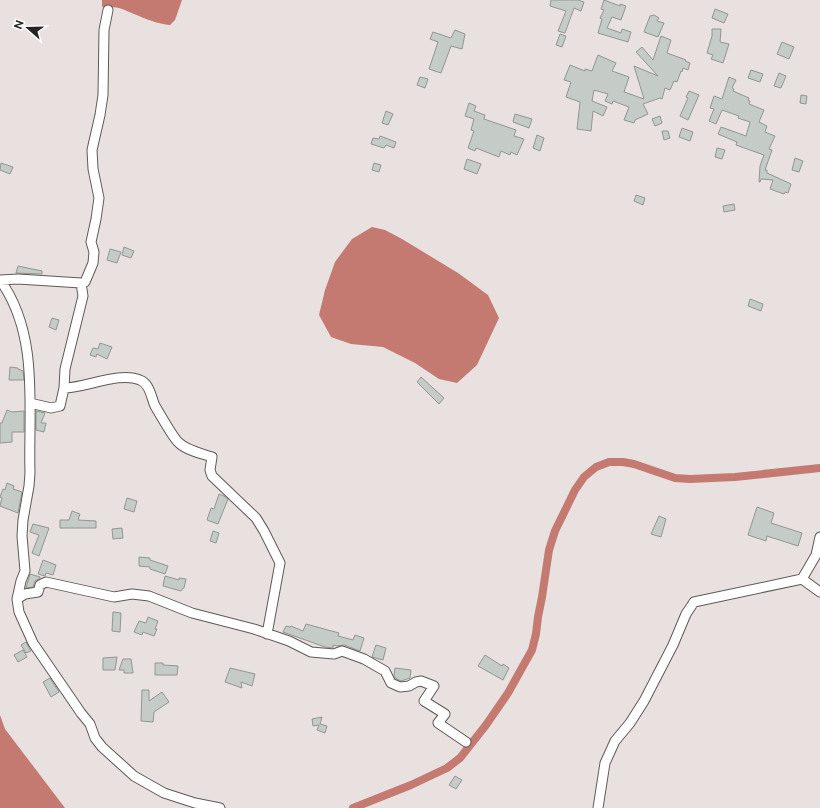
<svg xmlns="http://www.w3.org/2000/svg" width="820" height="808" viewBox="0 0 820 808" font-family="'Public Sans',sans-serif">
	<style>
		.water { fill: #c47971 }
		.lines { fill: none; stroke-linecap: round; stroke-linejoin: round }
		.canal { stroke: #c47971; stroke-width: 8 }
		.building { fill: #c5cbc7; stroke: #909692 }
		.street-casing { stroke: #5f5958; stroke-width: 11 }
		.street { stroke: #fff; stroke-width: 9 }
	</style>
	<rect width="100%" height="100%" fill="#e8e1e0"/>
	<!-- water -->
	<path class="water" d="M102,0H182L175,20L170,25C158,24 146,19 134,14C121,9 119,6 104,8L102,6Z
		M372,227L385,230L402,239L458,273L488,295L499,318L477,365L457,383L439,379L415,363L383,347L351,344L331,337L319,315L325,290L335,262L352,239Z
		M0,715L5,729L65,808H0Z"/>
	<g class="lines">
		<!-- canal -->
		<path class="canal" d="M353,808L411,785L447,768L460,758L486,725L508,693L532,650L536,634L538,617L542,597L549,550L555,531L575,490L584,477L596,467L609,462H623L634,464L675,478L690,479L735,477L820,468"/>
	</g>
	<!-- building -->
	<path class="building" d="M551,0H578L584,2L581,11L574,8L565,33L558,31L566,11L550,6Z
		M604,0L620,6V4L626,6L621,20L612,17L607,28L621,33L622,29L631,32L628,42L598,33L602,19L600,18L604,10L601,9Z
		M715,9L728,14L724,23L712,18Z
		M654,15L659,18L657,21L664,23L658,37L644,32L650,16Z
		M712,29H721L720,42L729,44L723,63L711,59L713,55L707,53L712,36Z
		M455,30L465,34L462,49L451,46L441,73L429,69L438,42L430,39L433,32L451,38Z
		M560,34L566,36L562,47L556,45Z
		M661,36L671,40L667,53L686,60L685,61L690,63L688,70L683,68L682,72L681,71L677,82L674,81L670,90L665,88L662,99L660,98L643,104L648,114L635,120L634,123L624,120L629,107L613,101L612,104L605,101L608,94L594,90L592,101L607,107L603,116L593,111L591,131L577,129L580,102L566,97L571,82L564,80L570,65L585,71V69L592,71L598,55L616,63L612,71L629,77L624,92L644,99L634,66L658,76L636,52L642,47L653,60Z
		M782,42L794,47L789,59L777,54Z
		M751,70L763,74L760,82L748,78Z
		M779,73L786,76L781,88L774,86Z
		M420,77L428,79L425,88L417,85Z
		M729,77L736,80L732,88L734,89L733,91L749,98L748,100L750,101L749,104L764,110L759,122L767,126L765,132L775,136L769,149L772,150L765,170H767V173L791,184L788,193L785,192L784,194L770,189L773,180L761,179L760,182H759L760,166L764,155L736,145L737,142L718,134L721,127L746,136L750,122L738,118L739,116L722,110L716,124L709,121L714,109L710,108L714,96L722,99Z
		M689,91L699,95L688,120L680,116L688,98L686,97Z
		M801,95L807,96L806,104L800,103Z
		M469,103L476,106L474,111L485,115L484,119L516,130L514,136L524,139L517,155L511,152L510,155L501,151L499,157L476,148L475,151L468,148L474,131L471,130L474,119L465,116Z
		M386,111L393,114L388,125L382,123Z
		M515,114L532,119L529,128L513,122Z
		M660,116L662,123L655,126L652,119Z
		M682,128L693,132L690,141L679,137Z
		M662,131H668L670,138L664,140Z
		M537,135L544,138L540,151L533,148Z
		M380,136L396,142L394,148L386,145L384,148L371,144L373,138L379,139Z
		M717,148L725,150L722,159L715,157Z
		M795,158L803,161L799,172L792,170Z
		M467,159L481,164L477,174L464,169Z
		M1,163L13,167L10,174L0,170Z
		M374,163L381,165L379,172L372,170Z
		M636,195L645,198L643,205L634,201Z
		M734,204L735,210L724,212L723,206Z
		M124,247L134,251L131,258L122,255Z
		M110,249L121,252L117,263L107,260Z
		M18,266L42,271V274L16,273Z
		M750,299L763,304L761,311L748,306Z
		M52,318L59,320L56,330L49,327Z
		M100,343L112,347L107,359L97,354L96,357L90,355L93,348L98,349Z
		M10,367L18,368V369L23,371L24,380H9Z
		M421,377L444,398L439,404L417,382Z
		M7,410L12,412L24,411V432H12V442L0,443V423H2Z
		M36,411L45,413L41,423H46L44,432L36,430Z
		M7,483L14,486L13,489L22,492L18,513L0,506L2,498L0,497L3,489L5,490Z
		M219,494L224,496L228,499L218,524L207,520L211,508L214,509Z
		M127,498L137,501L134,512L124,509Z
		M757,507L774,513L771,523L802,533L798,546L767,536L766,541L748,535Z
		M72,511L80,514L78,520L96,521V528H60V520H69Z
		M659,516L666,519L661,537L651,534Z
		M33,524L49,528L39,556L32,553L39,535L30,532Z
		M122,528L123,538L113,539L112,529Z
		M213,531L219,533L216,543L210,541Z
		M139,557L150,558V560L168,566L165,574L150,569V567L139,566Z
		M43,560L56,565L53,575L46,573L45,576L38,574Z
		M30,574L40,577V578L35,581L33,587L26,588Z
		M165,576L179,580V578L186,579L184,588H183L181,591L163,586Z
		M113,612L121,613L120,632L112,631Z
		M148,617L158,621L155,629H157L154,636L143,632L142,635L134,632L139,621L146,623Z
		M306,624L339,633L338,636L353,640L355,635L364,638L360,651L344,645L337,646L333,645V648L325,647L283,632L286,626L290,627L291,626L303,631Z
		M26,642L31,651L26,653L21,645Z
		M376,645L386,648L383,660L372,657Z
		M23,650L27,657L18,662L14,655Z
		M485,655L502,666L503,664L509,668L503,680L478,666Z
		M117,657L115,670H103V658Z
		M123,659H131L133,673H124V670H119Z
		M155,663H163V665L178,666L177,675H155Z
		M230,668L255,674L252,686L241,682L242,688L225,682Z
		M395,668L411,670L410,678L401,681L395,678L394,676Z
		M50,678L59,692L51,697L43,682Z
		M142,690H149V701L162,692L169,702L154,712L153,722L141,721Z
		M322,717L320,724L327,726L325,733L317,730L319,725L313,726L312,719Z
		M455,776L462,780L456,789L449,785Z"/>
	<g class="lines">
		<defs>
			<path id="street" d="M0,280C40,335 28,409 30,473L29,486L23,520L22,536L25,571L21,581L17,599L19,612L33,643L81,713L90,724L95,738L102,747L134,776L164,793L195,803L220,808
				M0,280L18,279L81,283L83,296L65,369L64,388C85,388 120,371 140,380C150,384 151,397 155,406C160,414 172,436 178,442C187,451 201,453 212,457L210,470L212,476L256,518L264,531L280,563L267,634
				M81,283L85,282L93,263L94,252L91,242L96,219L99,198L93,169L92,150L100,115L103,95L104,30L108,10
				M30,403L51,408L60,406L64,388
				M820,537L816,555L802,579L820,592
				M17,599L25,594L38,592L40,585L46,582L114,597L132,594L149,596L192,613L254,629L289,641L311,652L334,654L342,651L364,659L385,671L391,683L400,687L409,686L416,682L421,681L434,686L424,701L445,714L438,723L466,742
				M598,808L605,763L615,741L630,723L644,701L673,645L686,614L694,602L802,579"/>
		</defs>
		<!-- street casing -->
		<use href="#street" class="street-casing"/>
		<!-- street -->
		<use href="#street" class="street"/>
	</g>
	<!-- north arrow -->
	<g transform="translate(28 28) rotate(290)" stroke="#ffffff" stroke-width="3" paint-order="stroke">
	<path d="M0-3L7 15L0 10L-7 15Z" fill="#262323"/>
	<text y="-6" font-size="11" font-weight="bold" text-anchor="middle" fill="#262323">N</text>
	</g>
</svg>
